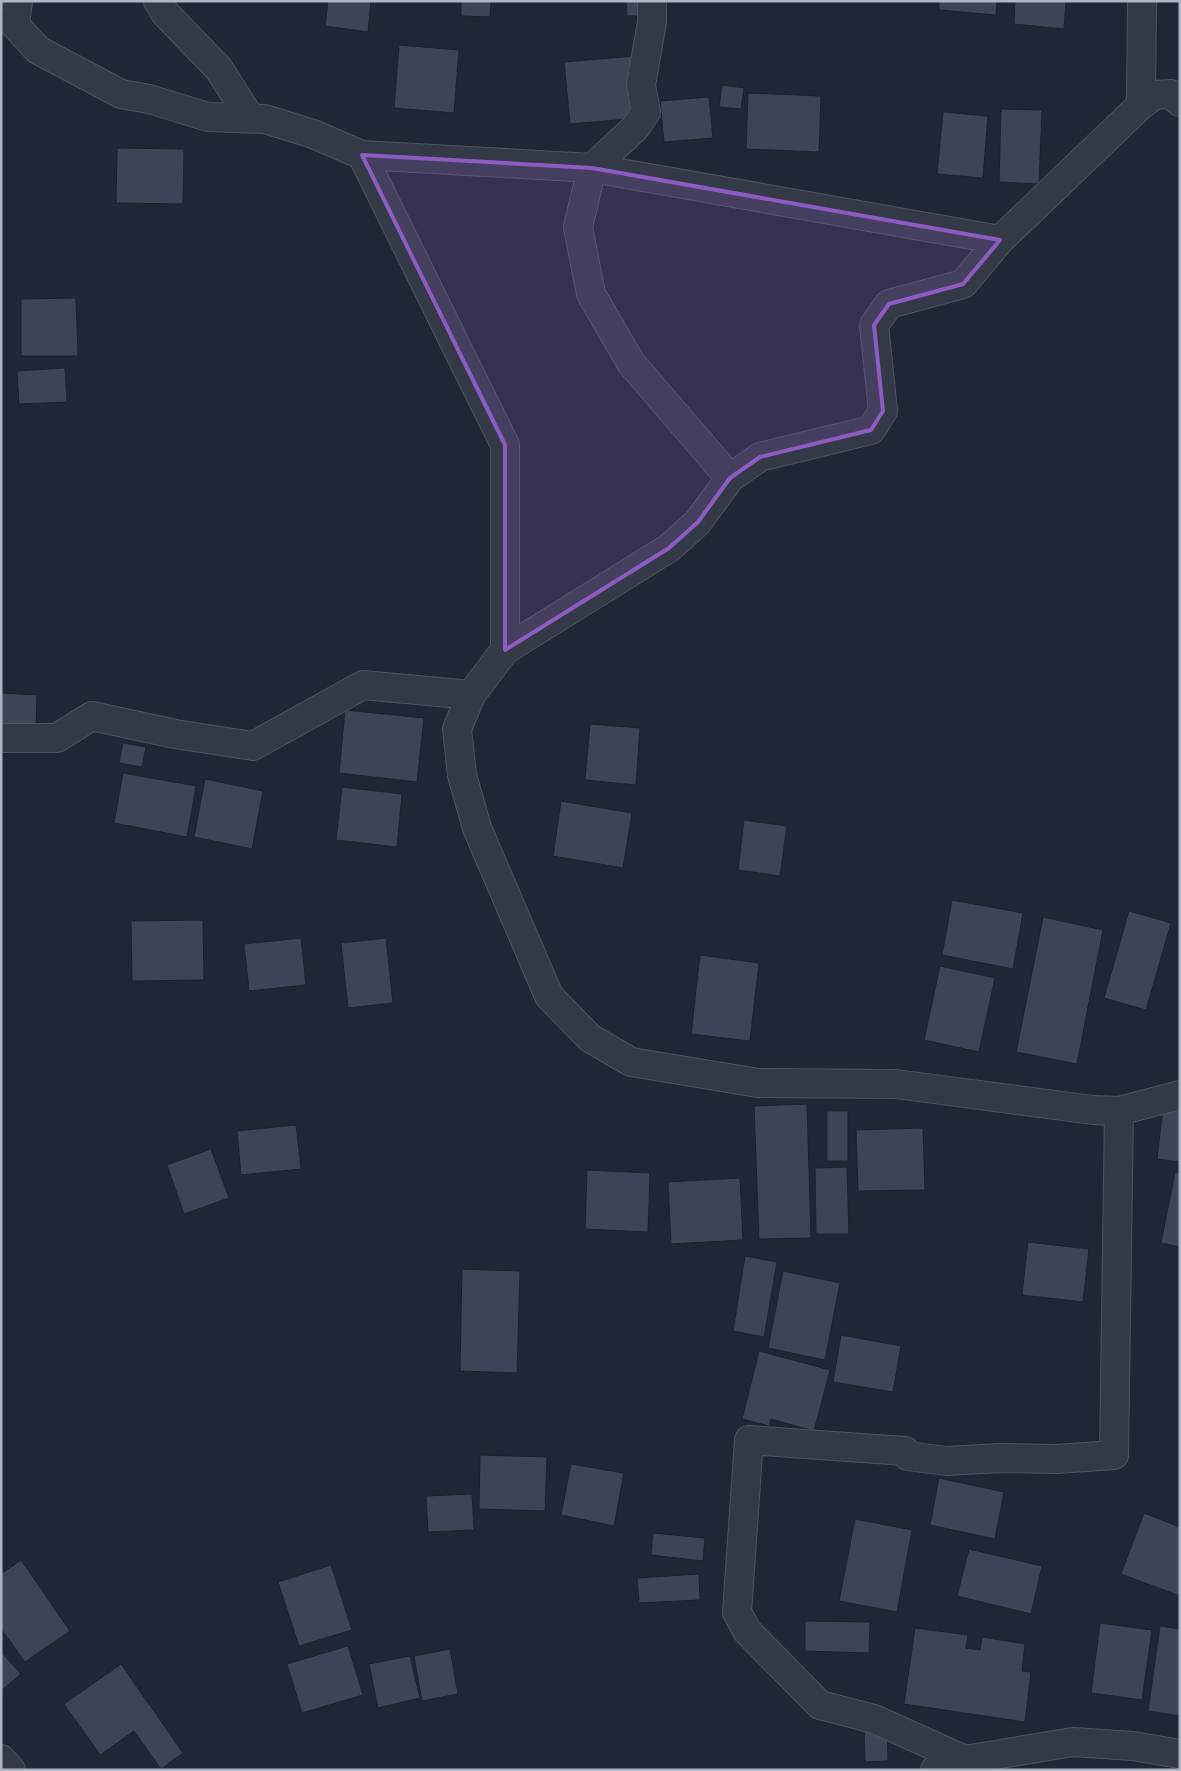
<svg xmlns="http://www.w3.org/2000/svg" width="1181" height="1771" viewBox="0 0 1181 1771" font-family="Ubuntu,sans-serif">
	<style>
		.building { fill: #3d4457; stroke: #1c202e }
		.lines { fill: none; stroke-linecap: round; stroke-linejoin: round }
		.minor-casing { stroke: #4f5362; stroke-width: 30 }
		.minor { stroke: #343947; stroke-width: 28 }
		.marked { fill: #8d5bc1; fill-opacity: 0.2; stroke: #8d5bc1; stroke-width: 4; stroke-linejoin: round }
	</style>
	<rect width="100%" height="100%" fill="#212636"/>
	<!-- building -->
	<path class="building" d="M328,1H371L368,32L325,26Z
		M461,1H491L490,17L461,16Z
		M626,1H641V16H627Z
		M939,1H997L996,15L939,10Z
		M1015,1H1066L1064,29L1014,24Z
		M399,45L459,50L454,113L394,108Z
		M634,56L640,118L570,124L564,62Z
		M722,85L744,88L741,109L719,107Z
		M748,93L821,96L819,152L746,149Z
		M709,97L713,138L664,142L660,101Z
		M1001,109L1042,110L1039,184L999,182Z
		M943,112L988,116L983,178L937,174Z
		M117,148L184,149L183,204L116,203Z
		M76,298L78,356H21V299Z
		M65,368L67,402L19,404L17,371Z
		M1,693L37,695L36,732L1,730Z
		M345,710L424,718L417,782L339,773Z
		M590,724L640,728L636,785L585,780Z
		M123,743L146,747L142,767L119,763Z
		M123,773L196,786L187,837L114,823Z
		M205,779L263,791L252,849L194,837Z
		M342,787L402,794L397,847L336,840Z
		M561,801L632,813L623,868L553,856Z
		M744,820L787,826L780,876L738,870Z
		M952,900L1023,913L1013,969L942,955Z
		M1129,911L1171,923L1146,1010L1104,998Z
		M1043,917L1103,930L1077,1064L1016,1052Z
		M203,920L204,980L132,981L131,921Z
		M301,938L306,985L249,991L244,944Z
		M386,938L393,1003L348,1008L341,943Z
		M700,955L759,963L750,1041L691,1034Z
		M940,966L995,978L979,1052L924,1040Z
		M807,1104L811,1238L759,1239L754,1106Z
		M1163,1108L1180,1110V1162L1157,1159Z
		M827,1111H848V1161H827Z
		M296,1125L301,1169L241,1175L237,1131Z
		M923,1128L925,1190L858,1191L856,1130Z
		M211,1149L229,1198L184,1214L167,1165Z
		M847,1167L849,1234H816L815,1168Z
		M587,1170L650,1173L648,1232L585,1229Z
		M1175,1172L1180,1173V1247L1161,1243Z
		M740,1178L743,1240L671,1244L668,1182Z
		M1028,1242L1089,1249L1083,1302L1022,1295Z
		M745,1256L777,1262L764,1337L733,1331Z
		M462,1269L520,1271L517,1373L460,1371Z
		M783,1271L840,1283L825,1360L768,1348Z
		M841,1335L901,1346L893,1392L833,1382Z
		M759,1351L830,1370L814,1431L771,1419L769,1426L742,1419Z
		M480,1455L547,1457L545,1511L479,1509Z
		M571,1464L624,1473L614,1526L561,1515Z
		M939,1478L1004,1492L995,1539L930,1525Z
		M472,1494L474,1530L428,1532L426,1496Z
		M1144,1513L1180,1527V1596L1121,1574Z
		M855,1519L912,1530L897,1612L839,1601Z
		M653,1533L705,1538L703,1561L651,1555Z
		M969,1549L1042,1566L1031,1614L957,1596Z
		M21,1560L70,1631L25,1662L1,1629V1574Z
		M331,1565L352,1630L299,1646L278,1582Z
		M699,1574L700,1600L639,1603L637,1578Z
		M805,1621L870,1622L869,1653L805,1651Z
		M1100,1623L1152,1630L1142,1700L1091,1693Z
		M1160,1626L1180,1629V1716L1148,1711Z
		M915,1628L968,1635L966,1648L980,1650L982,1637L1025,1644L1022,1671L1031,1672L1025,1722L904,1704Z
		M348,1646L363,1695L302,1713L287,1664Z
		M450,1649L458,1694L422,1701L414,1656Z
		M1,1652L21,1674L1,1691Z
		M410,1656L420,1698L378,1708L369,1664Z
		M121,1664L183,1753L161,1769L134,1731L100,1755L64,1704Z
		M887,1728L888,1761L865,1762L864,1729Z"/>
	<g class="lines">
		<defs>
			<path id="minor" d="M18,1L15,25L38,50L121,94L149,99L208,117L265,119L313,134L362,155L592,168L1000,240
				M158,1L165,13L219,69L250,118
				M652,1V22L641,85L646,112L635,128L592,168L578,227L591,294L631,363L730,478
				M1180,102L1171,94L1155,95L1141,105L1000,240L963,284L889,304L874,325L883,411L871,430L760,457L730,478L698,522L669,548L505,650L471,695L457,729L462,775L477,828L549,996L590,1038L631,1062L758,1083L896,1084L1093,1110L1119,1111L1180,1095
				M1141,105L1142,1
				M362,155L505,445V650
				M1,738H57L92,716L175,734L253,746L363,685L471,695
				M1,1759L11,1770
				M965,1760L874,1719L820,1705L747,1631L737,1612L749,1440L905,1451L908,1456L946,1461L1001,1458L1057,1459L1114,1455L1119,1111
				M935,1770L965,1760L1073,1742L1133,1746L1180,1754"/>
		</defs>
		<!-- minor casing -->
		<use href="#minor" class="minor-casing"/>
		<!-- minor -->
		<use href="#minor" class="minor"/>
	</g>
	<!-- marked area -->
	<path class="marked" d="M362,155L592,168L1000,240L963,284L889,304L874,325L883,411L871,430L760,457L730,478L698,522L669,548L505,650V445Z"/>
	<!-- border -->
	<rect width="1181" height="1771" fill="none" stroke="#afb3c4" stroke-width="5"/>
</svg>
